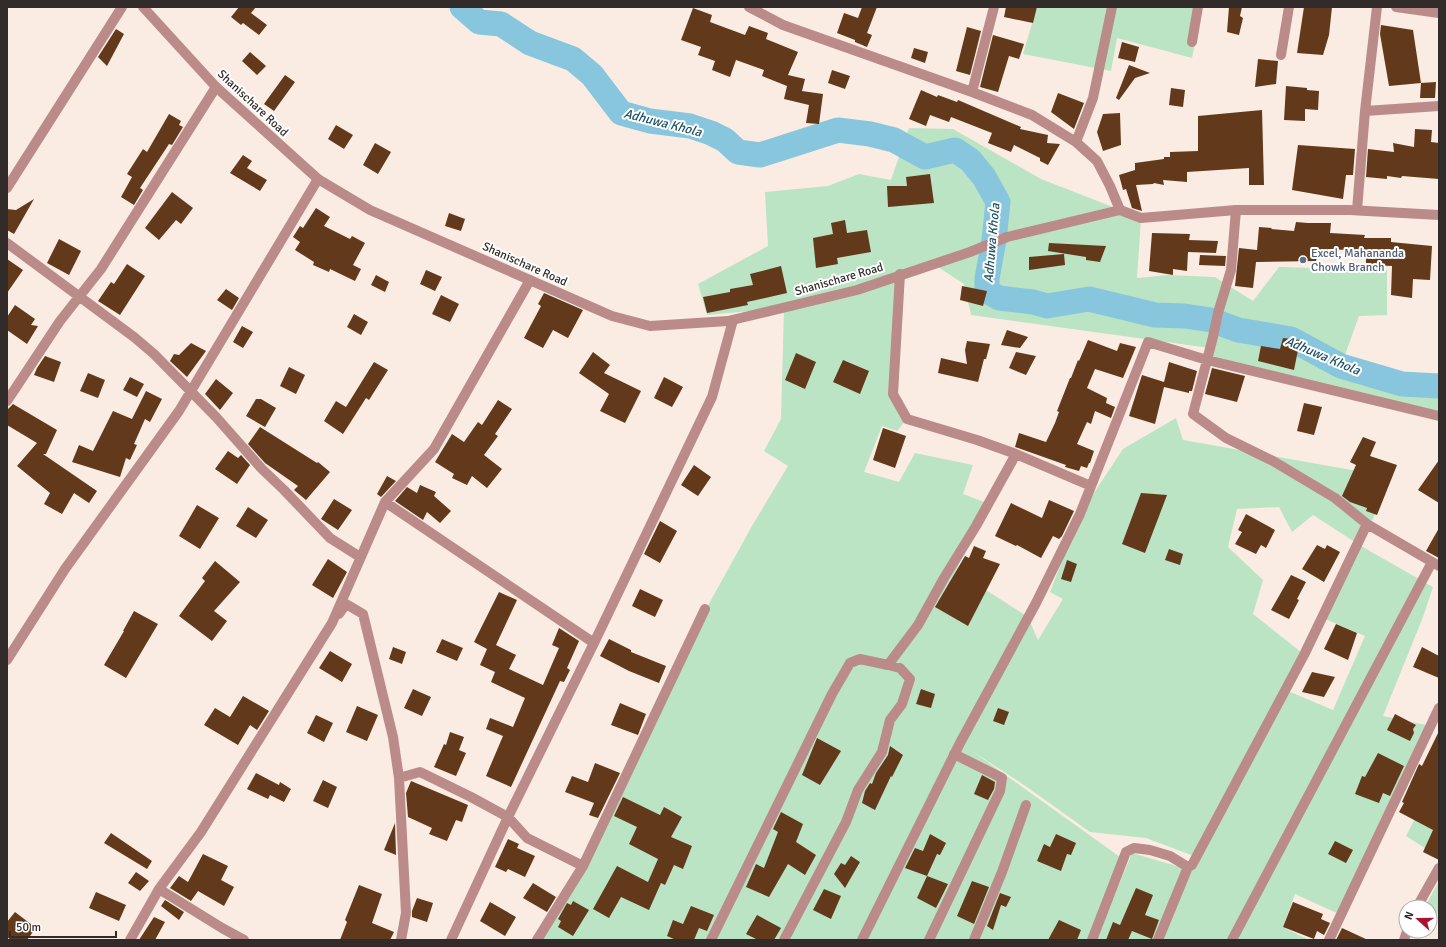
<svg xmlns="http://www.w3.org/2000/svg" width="1446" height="947" viewBox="0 0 1446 947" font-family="Signika,sans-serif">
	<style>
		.green { fill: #bae4c3; fill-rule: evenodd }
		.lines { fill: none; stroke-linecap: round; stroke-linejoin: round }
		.river { stroke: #88c6de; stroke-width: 25 }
		.building { fill: #623a1b }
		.minor { stroke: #bb8b89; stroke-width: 10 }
		.tertiary { stroke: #bb8b89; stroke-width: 10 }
		.service-dot { fill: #5c6f8a; stroke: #fff; stroke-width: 1.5 }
		.labels { text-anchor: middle; stroke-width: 4; stroke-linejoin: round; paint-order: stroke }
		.street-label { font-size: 12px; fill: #312c29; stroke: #fff }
		.service-label { font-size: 12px; fill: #4e5e75; stroke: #fff; text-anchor: start }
		.water-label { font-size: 13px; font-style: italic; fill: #1f5264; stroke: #fff }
	</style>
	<rect width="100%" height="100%" fill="#faece3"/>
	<!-- green -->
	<path class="green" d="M1037,7H1202L1192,58L1117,38L1111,71L1023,54Z
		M909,128L953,129L1041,179L1141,218L1137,278L1168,275L1215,277L1253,301L1279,267L1387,270V315L1359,316L1341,366L1402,384L1439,381V416L1207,360L1210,348L971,315L964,284L938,267L900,274L893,394L907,419L897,431L882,426L864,472L899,482L915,453L973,465L963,494L987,503L956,571L1028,617L1038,640L1063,599L1050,592L1080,514L1123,449L1176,418L1183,440L1391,477L1361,546L1433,587L1423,617L1383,716L1431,726L1341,915L1295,894L1283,927L1309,940H537L583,866L695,629L752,526L788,466L764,451L781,419L784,308L707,315L698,284L768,246L765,192L828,186L859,174L891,180ZM1279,507L1292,532L1313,515L1361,546L1325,619L1365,636L1333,710L1288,691L1306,656L1253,614L1263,580L1228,547L1237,509ZM972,751L1027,787L1090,832L1146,838L1199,858L1180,867L1132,853L1110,906L1127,862Z
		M1439,772V857L1406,836Z
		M1439,881V914L1430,911V907H1425Z"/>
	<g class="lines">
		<!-- river -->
		<path class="river" d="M462,7L479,22L501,24L530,43L573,59L592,75L621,113L650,121L690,126L711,133L725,140L738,152L760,155L838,130L870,134L894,140L925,157L955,150L970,160L984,177L998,202L994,240L987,279V291L999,298L1033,302L1047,306L1089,299L1155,315L1185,316L1211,320L1238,330L1291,339L1341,366L1402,384L1439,386"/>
	</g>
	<!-- building -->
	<path class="building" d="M239,7H256L251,13L267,25L259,35L243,23L241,25L231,17Z
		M862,7H877L867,33L872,35L867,47L855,42V40L837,33L844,13L858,18Z
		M1006,7H1037L1033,23L1004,17Z
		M1229,7H1242L1240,16L1243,18L1239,35L1227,32Z
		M1304,7H1332L1329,35L1323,55L1297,53Z
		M693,8L712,15L710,22L745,35L749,26L768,33L766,39L798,52L788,75L805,79L802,91L823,94L819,124L806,123L809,105L784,99L787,86L762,76L764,70L736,60L730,77L712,70L715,61L698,55L701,47L681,40Z
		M1381,25L1413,30L1421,83L1389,86L1380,34Z
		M967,27L981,31L970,75L956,71Z
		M116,29L124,34L107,66L98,57Z
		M993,35L1024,44L1019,59L1009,56L998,92L980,87Z
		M1122,42L1139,47L1135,62L1118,58Z
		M914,48L928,52L925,63L911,58Z
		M250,52L266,66L257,75L242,61Z
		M1258,59L1278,61L1276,84L1255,87Z
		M1129,65L1150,73L1135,78L1119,100L1116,98Z
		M832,70L850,76L845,89L828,83Z
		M285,75L295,82L274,111L264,104Z
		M1436,82L1435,98H1420L1421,83Z
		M1286,86L1307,88V90L1319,91L1318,110L1305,109V121L1284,120Z
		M1171,88L1185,90L1183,107L1169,105Z
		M921,90L937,97L938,95L957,102L958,100L1021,127L1020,129L1048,135L1047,143L1060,144L1048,165L1040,161V158L1014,145L1011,152L988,143L992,133L951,117L949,122L930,115L926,126L909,119Z
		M1058,93L1084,103L1074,129L1051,112Z
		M1262,110L1264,185H1249V168L1187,172V182L1163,180L1164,185L1154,183L1153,184L1136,185L1142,211L1132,208L1126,189L1123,190L1119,175L1135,170V163L1164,159V157H1170V152L1198,151V116Z
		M1120,113L1121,145L1103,151L1097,132L1103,114Z
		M169,114L181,121L179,125L183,127L172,145L169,144L140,188L143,190L134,205L121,197L132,177L127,174L143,149L147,152Z
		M336,125L353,135L344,149L328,139Z
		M1415,129L1432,130L1431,142L1439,143V179L1402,176L1401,178L1387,176V179L1366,177L1368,149L1394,152L1393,143L1414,147Z
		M375,143L391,152L378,174L363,165Z
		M1298,145L1355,149L1353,175H1346L1343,199L1292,190Z
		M243,155L252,161L247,168L267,180L260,191L230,173Z
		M930,174L934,203L888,207L887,186H907L906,177Z
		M172,192L193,208L181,224L176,220L159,240L145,228Z
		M34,199L14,234L7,230V209L16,210Z
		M316,208L330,217L324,226L350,239L352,236L365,243L353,265L361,269L355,281L330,269L329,272L313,265L314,262L295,250L300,242L293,237L300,226L303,228Z
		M449,213L465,219L461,231L445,226Z
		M845,220L847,233L867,230L871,252L837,258L838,264L816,268L813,238L833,234L831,223Z
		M1296,222L1308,223H1331L1330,233L1365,235L1364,238H1391V242L1432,246L1430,280L1413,279L1412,298L1391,295L1392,266L1366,265V251L1328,249L1327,258L1317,257L1316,261L1256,262L1253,288L1235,286L1239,248L1257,250L1259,227L1272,228L1271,229L1294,231Z
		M1152,233L1190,234L1189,240L1218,241L1216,253L1188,252L1187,271L1173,269V275L1149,271Z
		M59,239L81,251L69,275L47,263Z
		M1049,243L1106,246L1100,262L1086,260V257L1048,251Z
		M1064,254L1065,265L1029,270V257Z
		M1200,255L1226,256L1225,266L1199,265Z
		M7,259L23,270L7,293Z
		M127,264L145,276L120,315L98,301L111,282L114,284Z
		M781,266L787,293L747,302L748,305L707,313L703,297L730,292V289L753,285L750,274Z
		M426,270L442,277L435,291L420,284Z
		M376,275L389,282L385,292L371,285Z
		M962,286L987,291L983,306L960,300Z
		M226,289L239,298L232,310L217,300Z
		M544,293L583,310L568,338L553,330L543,348L524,338L541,306L538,304Z
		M441,295L459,304L450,322L432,314Z
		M15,305L35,319L31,325L38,326L27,344L7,330V317Z
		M354,314L368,322L361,335L347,327Z
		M242,326L253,332L243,348L233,342Z
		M1007,330L1028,337L1020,348L1001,345Z
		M1283,338L1300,340L1294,370L1258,361L1261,346L1280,349Z
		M1088,340L1117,351L1120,343L1136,347L1123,378L1095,369L1087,388L1107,398L1106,403L1115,407L1111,418L1095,411L1091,424L1087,422L1077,444L1094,451L1090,463H1089L1087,468L1081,466L1079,471L1065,467L1066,465L1015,447L1019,433L1046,442L1055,423L1059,412L1057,411L1070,378H1071L1078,360L1079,361Z
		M967,341L990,344L986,359H984L978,382L938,373L941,358L967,364L965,350Z
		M191,343L206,351L187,377L170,361L174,354L179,355Z
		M593,352L610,365L604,373L641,391L625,423L600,411L609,394L579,373Z
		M1016,352L1036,356L1026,375L1009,368Z
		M796,353L816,362L805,389L785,380Z
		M45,356L61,362L54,382L34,375L37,368Z
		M843,360L869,371L860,394L833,382Z
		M374,362L388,370L369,400L366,398L343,434L324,421L336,401L346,407Z
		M1169,362L1197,371L1192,391H1189V393L1164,387L1155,424L1129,416L1142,375L1164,382Z
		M289,367L305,375L296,394L280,386Z
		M1212,368L1245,376L1237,402L1205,394Z
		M88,373L105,380L98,398L80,391Z
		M130,377L144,384L137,397L123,390Z
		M664,377L683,387L672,407L654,398Z
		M216,379L233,393L220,410L205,394Z
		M146,391L162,399L150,422L145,419L134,444L137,445L130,460L126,458L120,477L72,462L79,445L93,451L113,411L132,419Z
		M256,399H261L276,408L265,427L246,416Z
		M498,400L512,409L495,434L498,436L484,455L502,469L487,488L472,476L467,485L452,478L454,474L435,462L452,434L464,442L478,422L482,425Z
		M1304,403L1322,407L1314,435L1297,431Z
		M13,404L57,430L46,454H43L97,491L89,503L74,493L62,514L44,504L50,493L17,466L37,443L7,425V410Z
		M260,427L317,463L318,462L330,472L306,500L294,490L298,486L265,463L248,444Z
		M883,428L906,436L895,468L873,460Z
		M1363,437L1376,442L1370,456L1397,465L1377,515L1366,511L1367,508L1350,502L1342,496L1356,465L1350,462Z
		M228,451L238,458L241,455L250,465L237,484L215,469Z
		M1439,460V503L1418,490Z
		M694,465L711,477L698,496L681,485Z
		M387,476L396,481L381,497L377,494Z
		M420,485L436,492L434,496L451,511L440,523L427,512L423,520L395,501L407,487L417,493Z
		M1141,493L1167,495L1145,553L1122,544Z
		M334,499L352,510L338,530L321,519Z
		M1049,500L1074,511L1062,536L1059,539L1053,536L1041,558L1017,545L1016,546L995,536L1011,503L1042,518Z
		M197,505L219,518L200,549L179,536Z
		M248,507L268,520L256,538L236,526Z
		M1246,514L1275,530L1266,548L1261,545L1256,554L1235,544L1242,532L1238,530Z
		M660,521L677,531L660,563L644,554Z
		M1439,528V558L1426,551Z
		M1317,545L1325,549L1327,545L1340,552L1324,582L1302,569Z
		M974,546L986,551L983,558L1000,564L968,626L935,607L965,556L969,558Z
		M1169,549L1183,554L1180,565L1165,560Z
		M328,559L347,572L333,598L312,585Z
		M1067,560L1077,564L1071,582L1061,579Z
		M215,561L240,582L214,611L227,621L212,641L179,616L205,581L202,578Z
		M1291,575L1306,582L1297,599L1299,600L1289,619L1271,610Z
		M640,589L663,600L655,617L632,606Z
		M499,592L517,600L496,645L516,655L509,669L543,685L559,648L552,645L559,628L579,641L567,668L570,670L564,682L560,681L511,787L486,776L503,736L486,729L490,718L513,727L525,698L491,682L495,672L480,665L487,649L474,642Z
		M134,611L158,624L126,678L104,665L124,631H123Z
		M1336,624L1357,633L1348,660L1324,649Z
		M442,639L463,648L457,661L436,652Z
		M609,639L631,650V652L666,666L659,683L629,671L600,656Z
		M393,647L406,652L402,664L389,659Z
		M1422,647L1439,656V678L1413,667Z
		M330,651L352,664L342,682L319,668Z
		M1312,672L1335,677L1324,697L1302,692Z
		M413,689L431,697L422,716L404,708Z
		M921,689L935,694L931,708L916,704Z
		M243,696L269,711L257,730L250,725L238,745L204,725L215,708L230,717Z
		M620,703L646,714L638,735L611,725Z
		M357,706L378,715L367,741L346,732Z
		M998,708L1009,712L1004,725L993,721Z
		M1395,714L1416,725L1413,729L1414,733L1410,741L1387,730Z
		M316,715L333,723L324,742L307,733Z
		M1439,731V860L1423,852L1433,830L1399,812L1404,803L1402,802L1419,764L1422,766Z
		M450,732L464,737L459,750L466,753L456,776L434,767L444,744L446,745Z
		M817,738L841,751L820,785L802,775Z
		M890,746L903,755L892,777L891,776L875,810L862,803L865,791L870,783L872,784L876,773L888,755Z
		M1378,753L1404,766L1390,796L1383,793L1379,803L1355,794L1362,776L1365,777Z
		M595,763L620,773L598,818L589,815L594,803L565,792L572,776L588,782Z
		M256,773L279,785L280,782L291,789L284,802L270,795L268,799L247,789Z
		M982,775L995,782L994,789L988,800L974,794Z
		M323,780L337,787L328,808L313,801Z
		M411,781L468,805L462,822L456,820L447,841L429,834L432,828L408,817L406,793Z
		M623,797L660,815L664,807L682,817L671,837L692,846L683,869L674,865L665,885L661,883L649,910L621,897L609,918L593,909L617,866L648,882L658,859L629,844L637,827L614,816Z
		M781,812L803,824L796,842L816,855L805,875L788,864L769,897L746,887L756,864L764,868L778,832L773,829Z
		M395,823L396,855L384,850Z
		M111,833L152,861L147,869L104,843Z
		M930,834L946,843L940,855L937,854L927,876L905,868L915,848L923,851Z
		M1056,834L1076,843L1071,855L1067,854L1061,871L1037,861L1044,844L1050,847Z
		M508,839L519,844L517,848L535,856L525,877L508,869L506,872L495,867Z
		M1335,841L1353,850L1346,863L1328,854Z
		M203,854L228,866L221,880L234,887L224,906L198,891L191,901L170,888L179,876L188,882Z
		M851,856L860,862L845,888L834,874L841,863L845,865Z
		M136,872L149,881L140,891L128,883Z
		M927,876L948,884L936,908L917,898Z
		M972,881L989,887L974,924L957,916Z
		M533,883L556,897L547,912L523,898Z
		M359,885L382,894L372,923L394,932L390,940H340L347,922L345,920Z
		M1136,888L1153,895L1145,915L1159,920L1152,939L1132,931L1128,940H1106L1113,922L1120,925Z
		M824,889L841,896L831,919L813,910Z
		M96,892L126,905L119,921L89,908Z
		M1000,893L1011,897L1006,907L1001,905L993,930L987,926Z
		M417,898L433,903L427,922L412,917V911Z
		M165,900L184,912L179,920L161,906Z
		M573,901L589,910L573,936L558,927L561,921L558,919L567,903L571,905Z
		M490,902L516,917L505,936L480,921Z
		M1293,902L1323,914L1321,919L1330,923L1324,935L1317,931L1314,939L1283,927Z
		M691,906L714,915L707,931L699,928L694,940H676L667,936L673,920L683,924Z
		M15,912L36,928L27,940H11L7,937V922Z
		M757,915L781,928L774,940H758L746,934Z
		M154,917L165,922L155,940H139Z
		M1059,920L1081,930L1077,940H1048Z
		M1342,928L1368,940H1336Z"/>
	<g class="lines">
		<!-- minor -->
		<path class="minor" d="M749,7L783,25L972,92L1032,115L1076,142L1097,161L1110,186L1120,210
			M1396,7L1439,13
			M1192,42L1198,7
			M1281,55L1289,7
			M972,92L994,7
			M1365,111L1439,106
			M1076,142L1093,98L1112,7
			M7,188L122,7
			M1236,210L1231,270L1218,313L1213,337L1193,414L1226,438L1273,461L1335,498L1367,524L1439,566
			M1357,210L1365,111L1377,7
			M7,243L134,337L154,354L216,417L262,469L284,490L330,538L360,557
			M900,274L893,394L907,419L977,440L1016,454L1091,486
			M7,401L60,321L101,269L216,87
			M385,502L594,643
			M339,614L346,604L363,614L393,737L399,778L406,913L401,940
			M7,660L65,569L179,411L318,179
			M888,665L918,625L944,578L976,526L1016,454
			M399,778L420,772L471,797L508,817L527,838L583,866
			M159,889L222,928L244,940
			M1417,907L1439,868
			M130,940L159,889L201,832L332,623L385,502L434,449L530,280
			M451,940L508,817L594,643L712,397L733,320
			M537,940L583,866L705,609
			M711,940L832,694L850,663L860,659L888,665L900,668L910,679L902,704L890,720L882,752L858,790L846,822L784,940
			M862,940L960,743L1036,603L1080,514L1148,342L1207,360L1439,416
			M929,940L1000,791L1002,778L954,754
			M974,940L1002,872L1026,805
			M1092,940L1126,852L1134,848L1150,850L1170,856L1188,867L1192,865L1304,655L1367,524
			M1158,940L1188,867
			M1232,940L1432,562
			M1329,940L1439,708
			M1404,940L1407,931"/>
		<!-- tertiary -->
		<path class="tertiary" d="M143,7L216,87L318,179L370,210L612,316L650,326L728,321L857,290L970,252L1007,237L1120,210L1141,218L1236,210H1349L1439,215"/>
	</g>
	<!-- markers -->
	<circle class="service-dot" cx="1303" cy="260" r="4"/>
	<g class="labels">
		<!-- street labels -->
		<g class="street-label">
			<text transform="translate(253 103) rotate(43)" y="4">Shanischare Road</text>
			<text transform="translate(525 264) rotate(24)" y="4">Shanischare Road</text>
			<text transform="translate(839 279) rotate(-16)" y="4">Shanischare Road</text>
		</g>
		<!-- service labels -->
		<g class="service-label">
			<text x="1311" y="257">Excel, Mahananda<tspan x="1311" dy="14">Chowk Branch</tspan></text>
		</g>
		<!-- water labels -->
		<g class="water-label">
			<text transform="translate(663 122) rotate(14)" y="5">Adhuwa Khola</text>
			<text transform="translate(991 243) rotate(-85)" y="5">Adhuwa Khola</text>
			<text transform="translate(1323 355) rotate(23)" y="5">Adhuwa Khola</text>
		</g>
	</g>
	<!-- border -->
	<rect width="1446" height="947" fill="none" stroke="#312c29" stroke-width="16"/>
	<!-- north arrow -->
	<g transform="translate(1418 919) rotate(291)"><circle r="19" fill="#ffffff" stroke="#adaba9"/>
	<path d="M0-3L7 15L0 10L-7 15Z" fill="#aa1330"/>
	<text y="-6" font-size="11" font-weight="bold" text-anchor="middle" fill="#312c29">N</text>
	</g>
	<!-- scale -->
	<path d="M10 931v6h106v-6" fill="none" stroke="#312c29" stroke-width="2"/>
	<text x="16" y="931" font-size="12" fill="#312c29" stroke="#ffffff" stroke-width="3" paint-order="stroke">50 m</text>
</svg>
